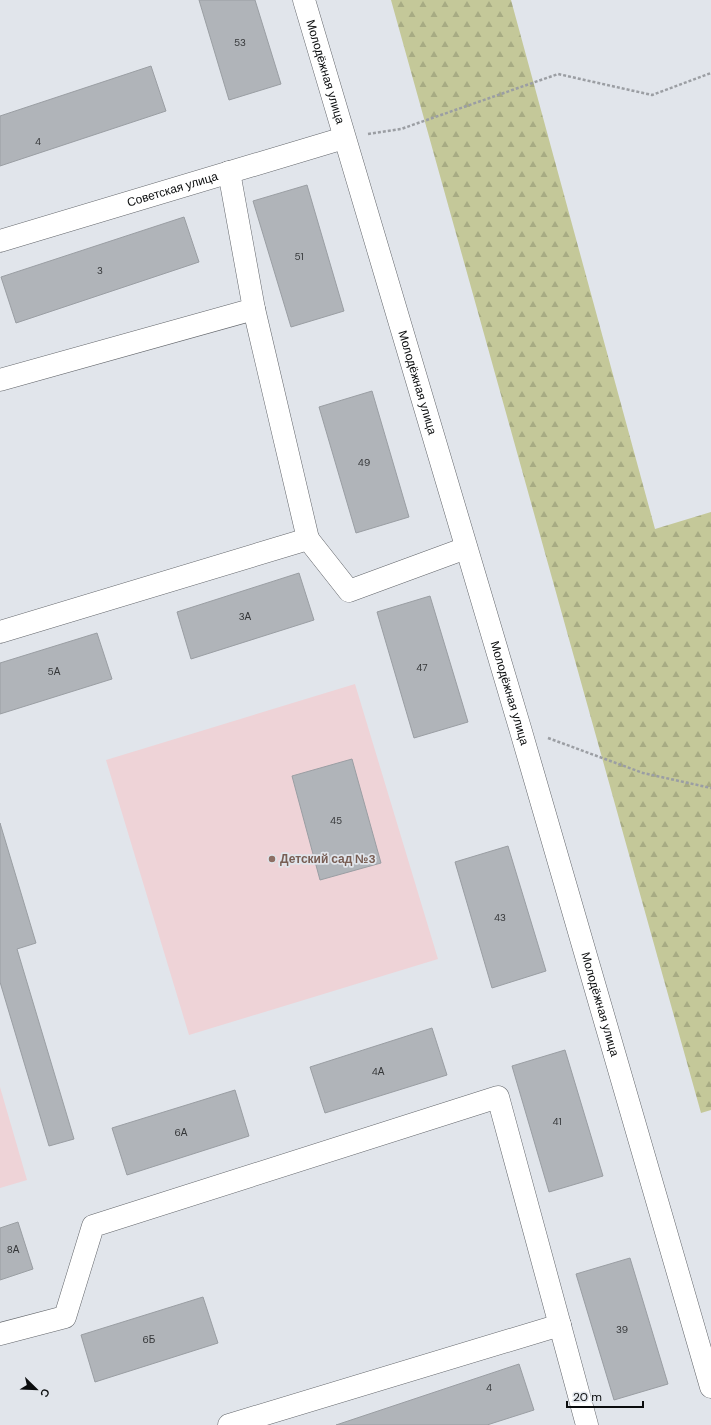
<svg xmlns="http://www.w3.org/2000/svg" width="711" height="1425" viewBox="0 0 711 1425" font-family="'DM Sans',sans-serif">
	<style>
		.education { fill: #eed3d7 }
		.forest { fill: url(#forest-firs) }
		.building { fill: #b0b4b9; stroke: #9a9ea3 }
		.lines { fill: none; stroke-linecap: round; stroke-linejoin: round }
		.minor-casing { stroke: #62656a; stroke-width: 23 }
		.path { stroke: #9b9ea3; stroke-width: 2.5; stroke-dasharray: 3 2; stroke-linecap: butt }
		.minor { stroke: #fff; stroke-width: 22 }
		.education-dot { fill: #8d6e63; stroke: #e1e5eb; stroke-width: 1.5 }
		.labels { text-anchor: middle; stroke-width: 3.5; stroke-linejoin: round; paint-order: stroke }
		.number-label { font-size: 10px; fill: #343638 }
		.street-label { font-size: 12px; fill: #0a0c0d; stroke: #e1e5eb }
		.education-label { font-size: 12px; font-weight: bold; fill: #785e54; stroke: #e1e5eb; text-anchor: start }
	</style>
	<defs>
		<pattern id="forest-firs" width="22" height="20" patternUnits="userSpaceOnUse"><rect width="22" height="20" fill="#c4c899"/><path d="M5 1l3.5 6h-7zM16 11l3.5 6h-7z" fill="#a7ab83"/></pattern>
	</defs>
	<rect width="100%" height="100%" fill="#e1e5eb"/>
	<!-- education -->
	<path class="education" d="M355,684L438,959L189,1035L106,760Z
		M0,1087L27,1180L0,1188Z"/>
	<!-- forest -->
	<path class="forest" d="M391,0H511L655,529L711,512V1110L701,1113Z"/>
	<!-- building -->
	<path class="building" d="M199,0H255L281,84L229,100Z
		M151,66L166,111L0,166V116Z
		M307,185L344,311L291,327L253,201Z
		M184,217L199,262L16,323L1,277Z
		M372,391L409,517L356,533L319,407Z
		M299,573L314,620L191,659L177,612Z
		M430,596L468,722L414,738L377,612Z
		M97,633L112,679L0,714V663Z
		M352,759L381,863L320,880L292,776Z
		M0,823L36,943L17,949L74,1139L49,1146L0,982Z
		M508,846L546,971L492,988L455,862Z
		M432,1028L447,1075L325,1113L310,1067Z
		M565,1050L603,1176L549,1192L512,1066Z
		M235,1090L249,1136L127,1175L112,1128Z
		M18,1222L33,1269L0,1280V1228Z
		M630,1258L668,1384L614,1400L576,1274Z
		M203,1297L218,1343L95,1382L81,1335Z
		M519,1364L534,1410L487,1425H336Z"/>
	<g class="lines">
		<defs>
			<g id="minor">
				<path id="s1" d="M304,0L520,728L711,1387"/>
				<path id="s2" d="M0,241L344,138"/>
				<path d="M254,309L308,539"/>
				<path d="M0,380L254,309L229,172"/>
				<path d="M0,632L308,539L349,591L466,548"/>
				<path d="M0,1334L65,1317L93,1226L498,1097L587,1425"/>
				<path d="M229,1425L560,1325"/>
			</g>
		</defs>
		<!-- minor casing -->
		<use href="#minor" class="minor-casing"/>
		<!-- path -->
		<path class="path" d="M368,134L401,129L558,74L652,95L711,73
			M548,738L643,773L711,788"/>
		<!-- minor -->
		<use href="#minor" class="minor"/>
	</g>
	<!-- markers -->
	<circle class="education-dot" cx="272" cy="859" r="4"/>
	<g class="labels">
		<!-- number labels -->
		<g class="number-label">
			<text x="240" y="46">53</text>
			<text x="38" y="145">4</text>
			<text x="299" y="260">51</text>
			<text x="100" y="274">3</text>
			<text x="364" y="466">49</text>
			<text x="245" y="620">3А</text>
			<text x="422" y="671">47</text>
			<text x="54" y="675">5А</text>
			<text x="336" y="824">45</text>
			<text x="500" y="921">43</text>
			<text x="378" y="1075">4А</text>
			<text x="557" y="1125">41</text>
			<text x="181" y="1136">6А</text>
			<text x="13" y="1253">8А</text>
			<text x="622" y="1333">39</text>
			<text x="149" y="1343">6Б</text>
			<text x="489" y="1391">4</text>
		</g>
		<!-- street labels -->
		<g class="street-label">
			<text dy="4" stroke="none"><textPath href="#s1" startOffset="75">Молодёжная улица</textPath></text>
			<text dy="4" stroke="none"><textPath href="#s2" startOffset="180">Советская улица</textPath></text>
			<text dy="4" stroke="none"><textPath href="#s1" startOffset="399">Молодёжная улица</textPath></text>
			<text dy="4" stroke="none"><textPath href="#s1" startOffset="723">Молодёжная улица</textPath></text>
			<text dy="4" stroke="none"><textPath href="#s1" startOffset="1047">Молодёжная улица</textPath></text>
		</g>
		<!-- education labels -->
		<g class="education-label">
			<text x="280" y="863">Детский сад №3</text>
		</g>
	</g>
	<!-- north arrow -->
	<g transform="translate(36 1389) rotate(113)" stroke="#e1e5eb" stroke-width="3" paint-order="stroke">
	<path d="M0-3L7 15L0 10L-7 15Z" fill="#0a0c0d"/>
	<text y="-6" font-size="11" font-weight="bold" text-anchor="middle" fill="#0a0c0d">С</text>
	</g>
	<!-- scale -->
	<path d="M567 1401v6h76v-6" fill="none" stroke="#0a0c0d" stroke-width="2"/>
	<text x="573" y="1401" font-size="12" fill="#0a0c0d" stroke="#e1e5eb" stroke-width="3" paint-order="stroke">20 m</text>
</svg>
